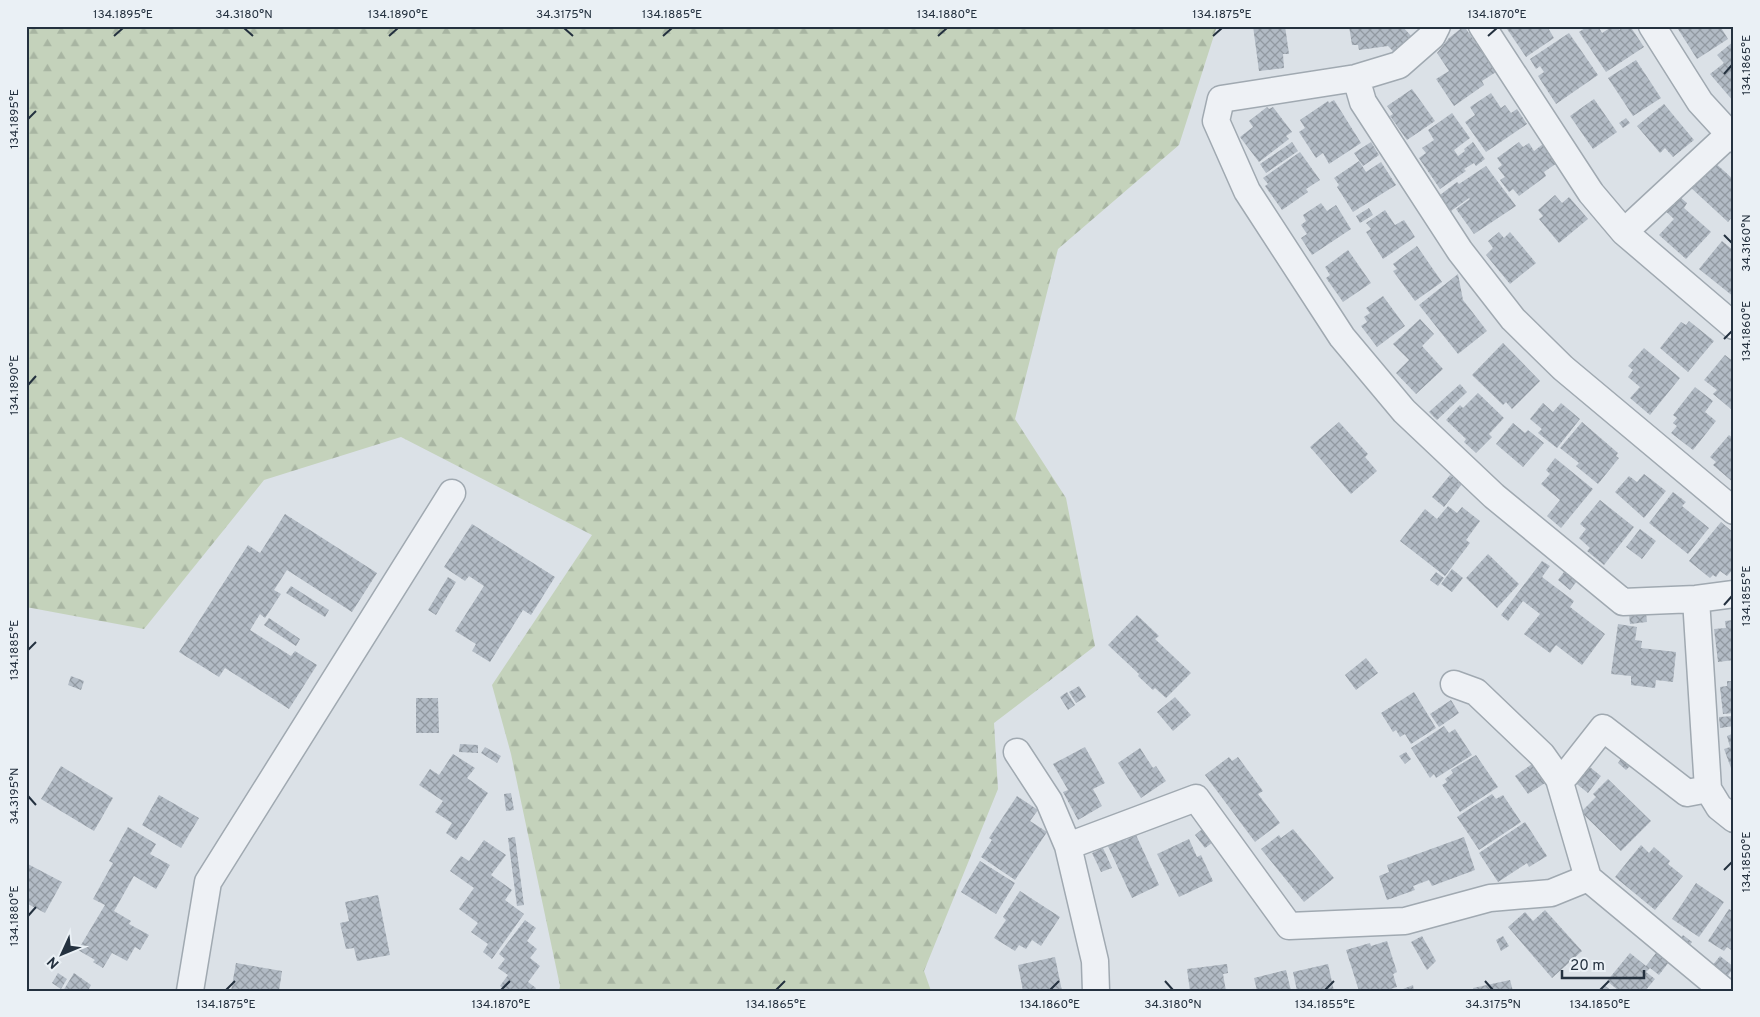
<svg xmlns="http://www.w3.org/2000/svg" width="1760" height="1017" viewBox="0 0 1760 1017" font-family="Overpass,sans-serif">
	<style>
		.forest { fill: url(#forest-firs) }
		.building { fill: url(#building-cross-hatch) }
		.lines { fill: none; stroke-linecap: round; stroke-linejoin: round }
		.street-casing { stroke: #a0a9b1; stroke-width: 29 }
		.street { stroke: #eef1f5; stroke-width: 26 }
		.ticks { fill: none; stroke: #24313f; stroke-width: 2 }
		.neatline { fill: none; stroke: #24313f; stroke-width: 2 }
		.ticks-label { font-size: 12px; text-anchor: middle; fill: #24313f }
	</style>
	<defs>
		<pattern id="forest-firs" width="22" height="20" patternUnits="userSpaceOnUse" patternTransform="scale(1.25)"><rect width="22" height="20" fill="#c4d2bb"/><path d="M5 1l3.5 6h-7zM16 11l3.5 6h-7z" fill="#a8b5a2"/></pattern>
		<pattern id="building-cross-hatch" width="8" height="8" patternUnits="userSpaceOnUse" patternTransform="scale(1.25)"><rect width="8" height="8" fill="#b2bbc5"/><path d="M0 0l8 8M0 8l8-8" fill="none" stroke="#9199a1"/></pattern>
	</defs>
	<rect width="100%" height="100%" fill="#dbe1e7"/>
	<!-- forest -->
	<path class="forest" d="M26,26H1217L1179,145L1058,249L1015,419L1066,498L1095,646L994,723L998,789L924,971L931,991H559L560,986L511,754L492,685L592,535L401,437L264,480L144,629L26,607Z"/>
	<!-- building -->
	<path class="building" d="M1253,26H1285L1289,54H1283L1284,68L1259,71Z
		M1349,26H1402L1413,38L1395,53L1388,46L1359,50L1358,45H1352Z
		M1464,26L1496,72L1482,81L1484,85L1454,106L1436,79L1449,71L1437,53L1449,38Z
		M1511,26H1547L1554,38L1526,57L1507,29Z
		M1588,26H1598L1602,33L1613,26H1617L1619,30L1625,26H1630L1644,47L1606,72L1579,32Z
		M1676,26H1720L1728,39L1697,59Z
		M1569,33L1598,75L1556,104L1538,76L1544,72L1540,66L1536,69L1530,59Z
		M1734,41V102L1710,74L1724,63L1717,55Z
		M1636,60L1661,98L1633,116L1608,78Z
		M1412,89L1435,121L1407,140L1390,116L1393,114L1387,106Z
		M1491,93L1501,108L1505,105L1511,113L1517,109L1527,124L1486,152L1465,122L1475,115L1470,107Z
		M1594,99L1617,132L1593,149L1570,116Z
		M1334,100L1361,143L1329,164L1323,153L1316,158L1299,132L1305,128L1300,120L1328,101L1329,103Z
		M1664,104L1694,140L1673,157L1665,148L1660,153L1637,126Z
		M1267,107L1269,109L1273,107L1292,132L1286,136L1289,139L1259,162L1240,137L1253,127L1249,121Z
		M1452,113L1470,138L1454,150L1458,156L1465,151L1464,149L1473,142L1485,159L1476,166L1474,163L1464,169L1466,171L1440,189L1419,158L1426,153L1422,148L1434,140L1428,130Z
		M1626,118L1630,123L1623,128L1619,123Z
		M1292,142L1298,151L1266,173L1260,164Z
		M1371,142L1379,155L1363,166L1354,153Z
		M1519,142L1523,147L1529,143L1534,151L1543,144L1557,163L1544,172L1546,176L1519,196L1513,189L1509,192L1500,180L1505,177L1498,168L1502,165L1497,158Z
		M1300,152L1320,180L1306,189L1308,192L1282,210L1265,186L1268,184L1263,178Z
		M1712,160L1734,180V215L1728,222L1689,186Z
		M1359,161L1366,172L1381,162L1396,185L1353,212L1337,187L1339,185L1334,178Z
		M1486,166L1516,206L1474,234L1456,209L1470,199L1469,198L1451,211L1440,195L1457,182L1459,184Z
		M1673,191L1687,203L1684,208L1711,232L1686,259L1659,235L1674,219L1660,206Z
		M1555,195L1562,203L1569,197L1588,219L1559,243L1539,219L1543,216L1538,210Z
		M1321,203L1327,211L1336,205L1351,229L1312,255L1301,238L1307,234L1301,225L1306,221L1303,215Z
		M1369,208L1373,215L1360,223L1356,216Z
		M1385,210L1395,225L1404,220L1415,237L1383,259L1366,232L1371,229L1366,223Z
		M1499,232L1504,238L1510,232L1536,263L1510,284L1486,255L1493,248L1488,241Z
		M1722,241L1734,251V297L1699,269Z
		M1417,246L1442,282L1415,301L1393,271L1397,269L1393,264Z
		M1348,250L1371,283L1343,302L1326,278L1330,275L1325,267Z
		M1458,274L1463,300L1487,331L1458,354L1419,305Z
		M1383,296L1405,326L1377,347L1361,326L1367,322L1364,317L1370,313L1366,308Z
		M1420,319L1434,334L1422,346L1443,369L1416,394L1396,373L1409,360L1393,344Z
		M1689,321L1714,341L1688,372L1660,348L1681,322L1686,325Z
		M1503,343L1540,381L1512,409L1506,402L1503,405L1472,375Z
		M1644,348L1680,378L1650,415L1630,398L1640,387L1628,377L1633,370L1628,366Z
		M1725,355L1734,362V406L1731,409L1713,394L1717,390L1704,380Z
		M1460,384L1467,392L1437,420L1429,412Z
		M1695,387L1713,401L1705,412L1716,421L1693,450L1671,433L1677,426L1673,423L1677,418L1673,415Z
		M1478,393L1504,418L1489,434L1492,437L1476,453L1464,442L1466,439L1446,420L1460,405L1463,408Z
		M1543,403L1553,412L1561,403L1580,419L1557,448L1538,433L1542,429L1530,419Z
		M1339,422L1368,454L1365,457L1377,471L1351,494L1310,447Z
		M1582,422L1618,453L1616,456L1619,458L1598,484L1576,466L1579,463L1560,448Z
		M1513,423L1525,433L1528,430L1544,443L1523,467L1496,444Z
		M1729,435L1734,439V483L1713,465L1716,462L1710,457Z
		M1555,458L1593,489L1561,528L1547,516L1560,500L1541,484L1550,474L1546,470Z
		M1644,474L1666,491L1644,518L1615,492L1629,476L1637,482Z
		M1450,475L1462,484L1444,507L1432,497Z
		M1673,492L1686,502L1682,506L1709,528L1688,554L1649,523Z
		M1600,500L1634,527L1604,565L1587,551L1590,548L1579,538L1586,529L1580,524Z
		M1448,506L1457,513L1462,507L1480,521L1466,540L1470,543L1445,576L1400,541L1425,509L1437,519Z
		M285,514L377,573L352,612L287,570L274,590L281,594L265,618L260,614L250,630L291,656L295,651L317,665L289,709L225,668L219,677L179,652L248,545L260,553Z
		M1721,522L1734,533V568L1727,576L1720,571L1716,577L1713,575L1710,578L1689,561Z
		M472,524L555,577L531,615L523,610L490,662L472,651L476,644L455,631L484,586L469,576L465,581L444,567Z
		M1640,529L1656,541L1642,559L1626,547Z
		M1488,554L1519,584L1497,608L1466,578Z
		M1542,561L1550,566L1542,577L1574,601L1570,607L1605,634L1582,665L1556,645L1550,653L1524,634L1540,614L1523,601L1508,621L1501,615Z
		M1452,569L1463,578L1452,592L1441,584Z
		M1436,572L1444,578L1438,586L1430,580Z
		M1564,572L1577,581L1570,590L1558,580Z
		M448,577L456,582L436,615L428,610Z
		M291,586L329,610L325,617L286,593Z
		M1646,613L1647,622L1630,624L1629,614Z
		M1137,615L1159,636L1155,639L1191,673L1166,698L1155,688L1153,690L1138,676L1139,674L1108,645Z
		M269,618L300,639L296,646L264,625Z
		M1734,620V660L1718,662L1714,629L1726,628L1725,621Z
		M1618,624L1637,627L1635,640L1642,641L1641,648L1676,652L1673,682L1656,680L1655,688L1631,685V676L1611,674Z
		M1366,658L1378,673L1356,690L1345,675Z
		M71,676L84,681L81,690L68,685Z
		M1727,681H1734V713L1723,714L1720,687L1727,686Z
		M1079,686L1086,697L1076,703L1069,692Z
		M1067,692L1075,705L1068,710L1060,697Z
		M1414,692L1436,728L1411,744L1405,734L1400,737L1396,730L1393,732L1381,713Z
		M1175,697L1191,715L1173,731L1157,712Z
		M416,698H438L439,733H416Z
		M1451,700L1459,713L1439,727L1430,714Z
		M1734,716V726L1720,728L1719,717Z
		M1444,726L1449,733L1455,729L1472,755L1436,778L1434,774L1430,778L1411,748Z
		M1734,733V767L1731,768L1724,749L1730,747L1727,736Z
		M460,744L478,745V753L459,752Z
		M485,747L501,756L497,763L481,753Z
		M1085,747L1105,783L1093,789L1102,806L1078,820L1063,792L1068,790L1053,764Z
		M1140,748L1153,768L1156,766L1166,781L1141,798L1118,763Z
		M1406,752L1411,759L1405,764L1399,756Z
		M453,754L475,768L467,778L488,793L456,840L446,833L452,823L435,812L443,801L419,785L430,769L439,775Z
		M1476,755L1498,787L1460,812L1442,785L1447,782L1445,779L1453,773L1451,770Z
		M1229,757L1232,761L1238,757L1263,791L1258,794L1280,823L1255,842L1205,775Z
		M1622,757L1631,765L1626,770L1618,763Z
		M1532,764L1545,783L1528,794L1515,776Z
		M1586,764L1601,776L1588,793L1573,781Z
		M61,766L113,798L94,831L41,799Z
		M1608,779L1651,821L1621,851L1581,812L1596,797L1593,794Z
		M511,793L514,810L506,811L504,794Z
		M1492,794L1496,799L1503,795L1521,822L1479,850L1457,817Z
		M159,795L199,818L181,848L142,825Z
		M1017,796L1038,810L1030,821L1047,832L1015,880L981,857L992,840L989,838Z
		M1525,822L1547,856L1529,867L1527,863L1498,882L1479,853Z
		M1206,826L1216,840L1205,848L1195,835Z
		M128,827L156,844L150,854L170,865L156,889L134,876L114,911L131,921L129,924L149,935L140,950L135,947L127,961L112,953L103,968L93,962L95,960L78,950L105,905L93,899L113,863L109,861Z
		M1293,829L1334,878L1304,902L1261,849L1279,835L1281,838Z
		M1136,835L1159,885L1132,898L1107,844L1124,836L1126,840Z
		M515,837L524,905L517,906L508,838Z
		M1464,837L1475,870L1432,886L1429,880L1413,886L1415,890L1387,900L1379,876L1389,872L1387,865Z
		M1189,839L1197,857L1201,855L1213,881L1179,897L1157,854Z
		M484,840L506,855L491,875L512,890L505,900L524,914L492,959L483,952L488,944L471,932L478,923L459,909L474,888L450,871L461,856L469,861Z
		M1641,845L1649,853L1654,847L1670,861L1668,864L1683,876L1655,910L1615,877Z
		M1103,848L1112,868L1101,872L1092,853Z
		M980,861L1015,883L996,914L961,892Z
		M26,863L62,882L45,913L26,903Z
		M1696,883L1724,902L1699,937L1672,919Z
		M1020,891L1060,917L1041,946L1032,940L1026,949L1019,945L1015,951L994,938L1006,920L1003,917Z
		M378,895L390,955L357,961L354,948L346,949L340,923L349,921L345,902Z
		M1729,909L1734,912V952L1727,947L1724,951L1708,941Z
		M1545,910L1582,951L1552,978L1508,927L1525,912L1533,921Z
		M525,920L536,928L527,941L537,949L530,958L540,966L528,982L536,988L534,991H507L500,986L508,975L498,968L505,959L499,954Z
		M1683,935L1692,942L1688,947L1679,940Z
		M1422,936L1436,961L1427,970L1411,942Z
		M1503,936L1509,946L1501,951L1496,940Z
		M1387,941L1397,972L1393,974L1397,987L1384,991H1359L1346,950L1370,943L1371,946Z
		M1659,949L1672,958L1659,975L1650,968L1646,972L1655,979L1645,991H1619L1607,981L1630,953L1646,966Z
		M1720,956L1734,967L1727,977L1712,966Z
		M1055,957L1062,991H1023L1018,965Z
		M236,963L282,971L279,991H231Z
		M1227,964L1228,973L1223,974L1226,991H1190L1187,969Z
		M1328,964L1334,991H1297L1293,972Z
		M1286,970L1291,991H1257L1254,978Z
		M58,973L67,979L61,989L52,983Z
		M74,973L91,985L88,991H63Z
		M1510,980L1513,991H1474L1473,988Z
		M1413,985L1414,991H1398Z
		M1604,985L1612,991H1600Z"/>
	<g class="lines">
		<defs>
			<path id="street" d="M1437,26L1432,36L1399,65L1356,78L1221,99L1216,121L1247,191L1342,337L1404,411L1494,496L1623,602L1696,599L1734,594
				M1482,26L1591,193L1624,232L1734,326
				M1652,26L1700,102L1734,139
				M1356,78L1363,102L1460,251L1513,319L1563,368L1734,511
				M1624,232L1734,130
				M1696,599L1708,789L1719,807L1734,819
				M1454,684L1476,692L1542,755L1559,779L1566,775L1603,728L1687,793L1708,789
				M1017,752L1049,801L1068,846L1095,961L1096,991
				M1559,779L1588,878L1724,991
				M1068,846L1196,798L1289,926L1405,921L1490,898L1551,893L1588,878
				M190,991L208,882L452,493"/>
		</defs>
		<!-- street casing -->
		<use href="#street" class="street-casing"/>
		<!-- street -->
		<use href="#street" class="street"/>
	</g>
	<!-- ticks -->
	<path class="ticks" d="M244,28L253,36M564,28L573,36M114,36L123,28M389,36L398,28M663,36L672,28M938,36L947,28M1213,36L1222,28M1488,36L1497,28M1724,74L1732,65M28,119L36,111M1724,235L1732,243M1724,339L1732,331M28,385L36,376M1724,605L1732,596M28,650L36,642M28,796L36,805M1724,870L1732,862M28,916L36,907M1165,981L1173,990M1485,981L1493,990M226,990L235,981M501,990L510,981M776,990L785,981M1050,990L1059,981M1325,990L1334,981M1600,990L1609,981"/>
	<!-- border -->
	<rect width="1760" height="1017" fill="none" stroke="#eaf0f5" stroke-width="55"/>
	<!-- north arrow -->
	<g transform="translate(62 954) rotate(226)" stroke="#eaf0f5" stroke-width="4" paint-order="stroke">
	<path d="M0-4L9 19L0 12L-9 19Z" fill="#24313f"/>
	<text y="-8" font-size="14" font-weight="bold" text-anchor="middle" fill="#24313f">N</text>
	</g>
	<!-- scale -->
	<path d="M1562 970v8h82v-8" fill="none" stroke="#24313f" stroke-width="2.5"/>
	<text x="1570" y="970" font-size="15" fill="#24313f" stroke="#eaf0f5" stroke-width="4" paint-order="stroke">20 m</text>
	<rect x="28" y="28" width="1704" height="962" class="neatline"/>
	<g class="ticks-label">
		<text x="123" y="18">134.1895°E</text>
		<text x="244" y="18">34.3180°N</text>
		<text x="398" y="18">134.1890°E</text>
		<text x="564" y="18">34.3175°N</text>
		<text x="672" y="18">134.1885°E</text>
		<text x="947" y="18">134.1880°E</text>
		<text x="1222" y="18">134.1875°E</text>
		<text x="1497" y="18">134.1870°E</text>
		<text transform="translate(1746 65) rotate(-90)" y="4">134.1865°E</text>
		<text transform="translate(14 119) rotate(-90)" y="4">134.1895°E</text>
		<text transform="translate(1746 243) rotate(-90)" y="4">34.3160°N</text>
		<text transform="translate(1746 331) rotate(-90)" y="4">134.1860°E</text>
		<text transform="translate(14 385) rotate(-90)" y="4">134.1890°E</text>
		<text transform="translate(1746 596) rotate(-90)" y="4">134.1855°E</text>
		<text transform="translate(14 650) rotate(-90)" y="4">134.1885°E</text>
		<text transform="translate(14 796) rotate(-90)" y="4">34.3195°N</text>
		<text transform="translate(1746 862) rotate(-90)" y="4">134.1850°E</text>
		<text transform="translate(14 916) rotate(-90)" y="4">134.1880°E</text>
		<text x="226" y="1008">134.1875°E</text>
		<text x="501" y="1008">134.1870°E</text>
		<text x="776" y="1008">134.1865°E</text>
		<text x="1050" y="1008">134.1860°E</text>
		<text x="1173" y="1008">34.3180°N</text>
		<text x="1325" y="1008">134.1855°E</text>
		<text x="1493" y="1008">34.3175°N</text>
		<text x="1600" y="1008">134.1850°E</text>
	</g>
</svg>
